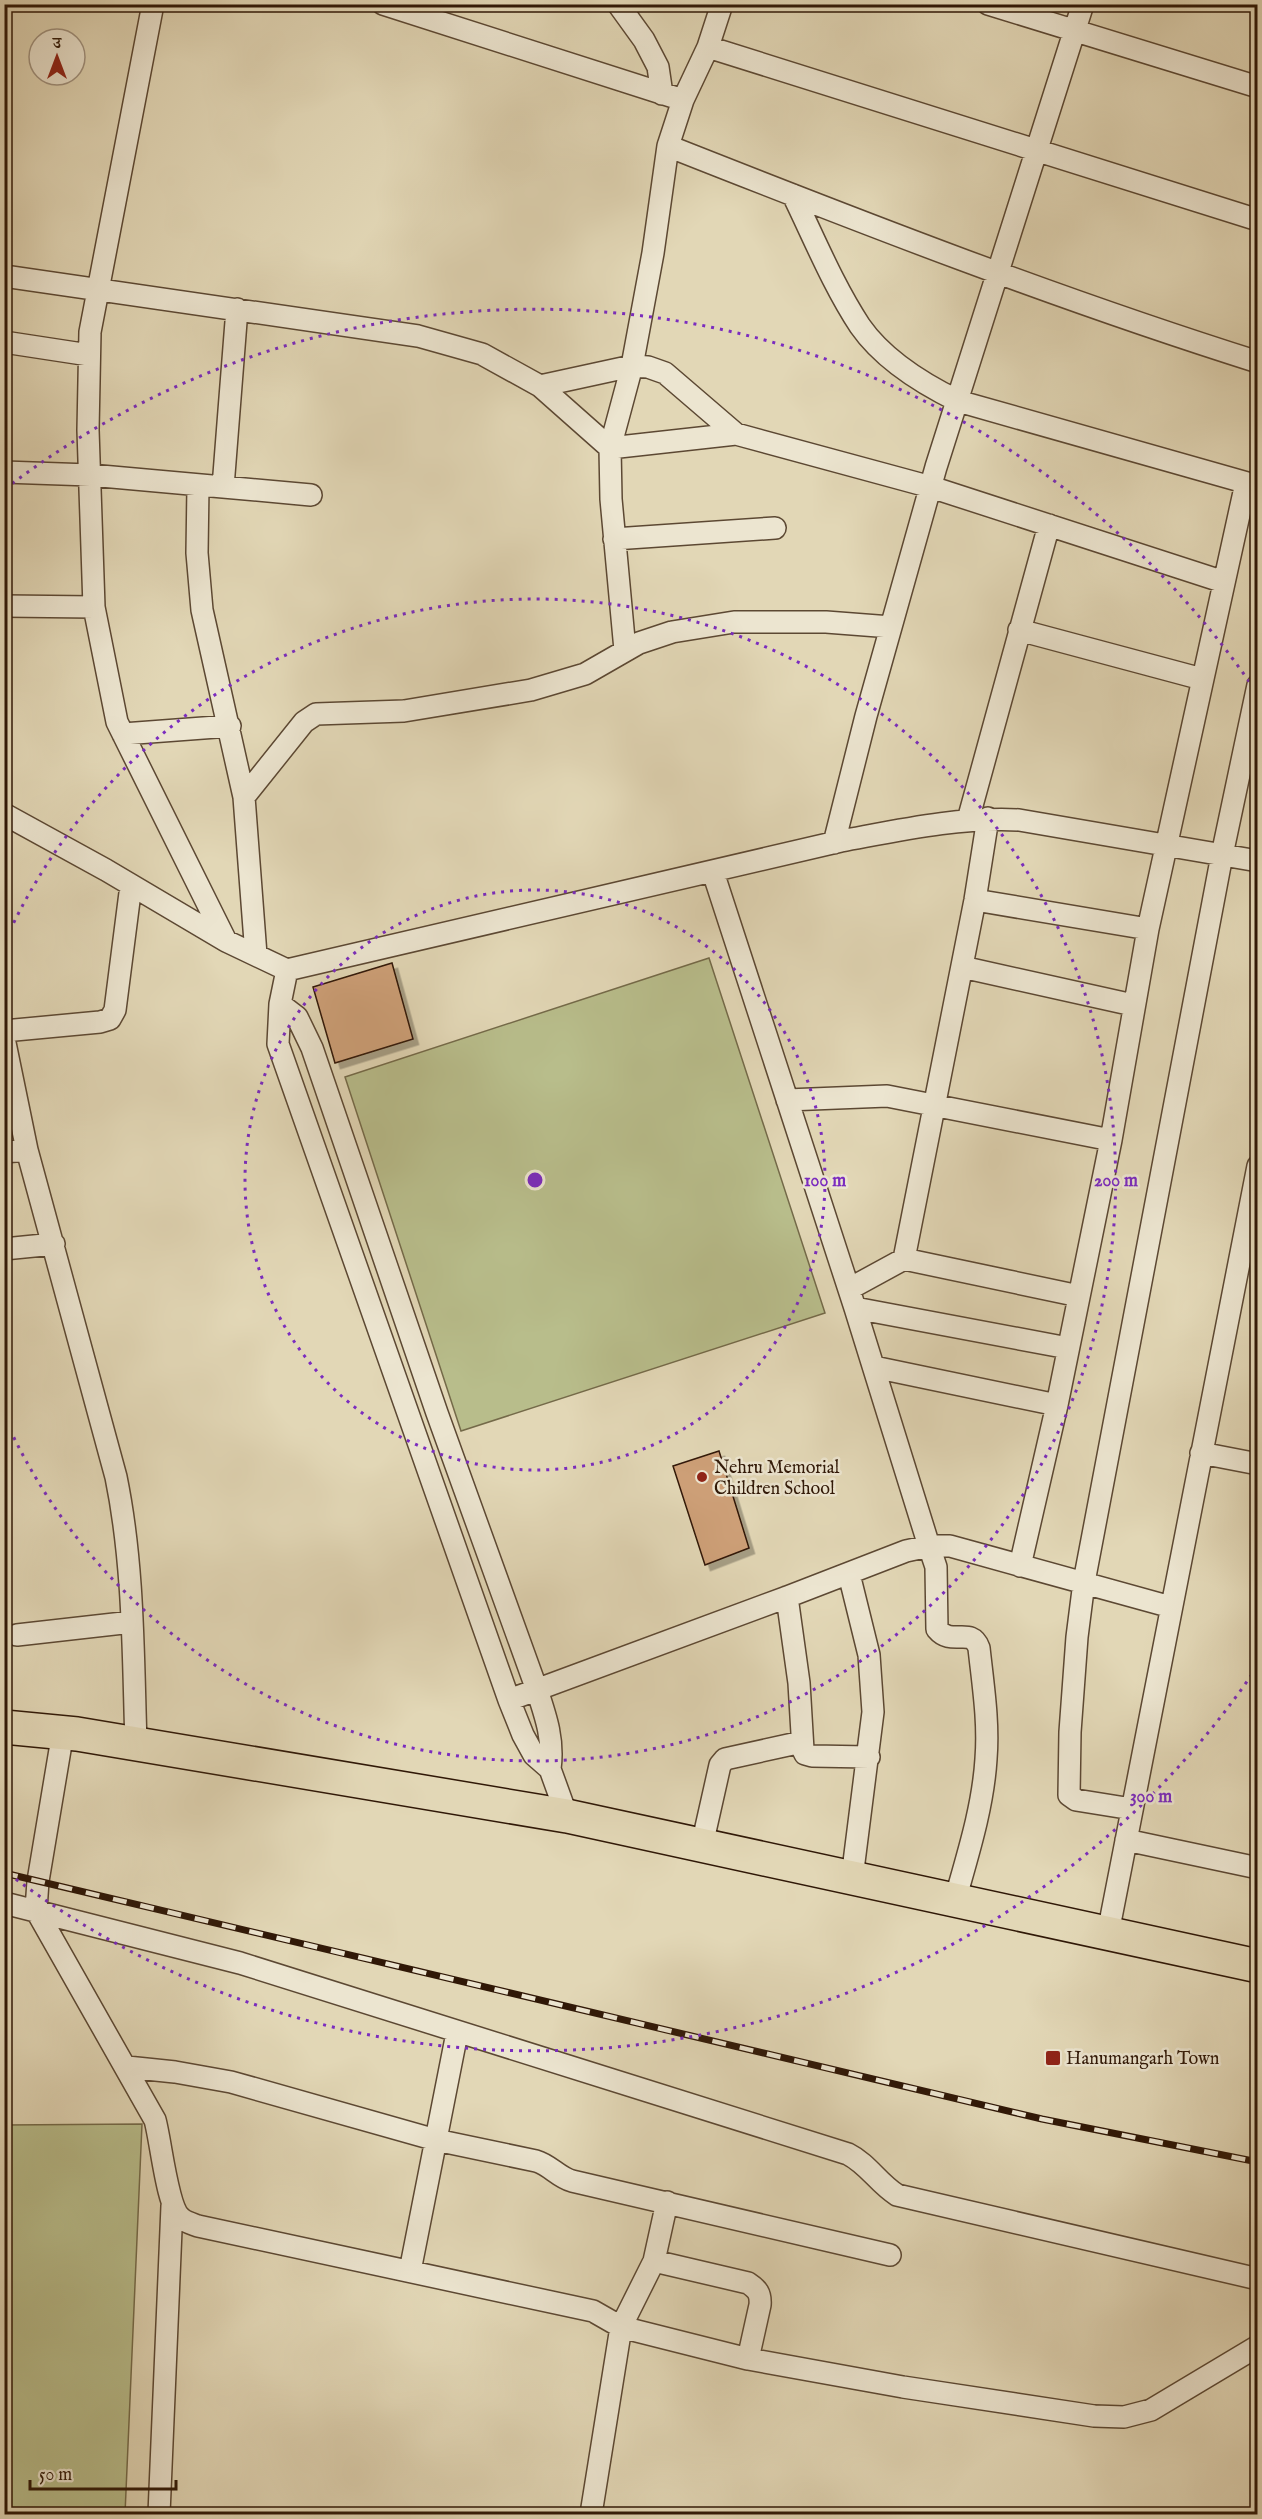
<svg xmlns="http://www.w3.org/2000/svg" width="1262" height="2519" viewBox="0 0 1262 2519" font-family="'IM FELL English','Noto Serif Devanagari',serif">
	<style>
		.green { fill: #b8bd8b; stroke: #746a49; stroke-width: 1.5 }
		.building { fill: #cea078; stroke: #301807; stroke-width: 1.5; filter: url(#shadow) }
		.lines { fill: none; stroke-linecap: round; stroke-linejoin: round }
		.minor-casing { stroke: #5c4833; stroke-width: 24 }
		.primary-casing { stroke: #301807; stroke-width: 36 }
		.minor { stroke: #ece5d0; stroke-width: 21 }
		.primary { stroke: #e2d7b6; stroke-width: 33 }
		.rail-casing { stroke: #301807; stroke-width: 7 }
		.rail { stroke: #ece5d0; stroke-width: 4.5; stroke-dasharray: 14; stroke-linecap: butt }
		.ring { fill: none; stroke: #7b2cbf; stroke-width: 3; stroke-dasharray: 3 6 }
		.poi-dot { fill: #8f2418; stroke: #ece5d0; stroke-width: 2 }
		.labels { text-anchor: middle; stroke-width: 5; stroke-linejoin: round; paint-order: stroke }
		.poi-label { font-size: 18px; fill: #301807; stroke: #ece5d0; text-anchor: start }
		.centre { fill: #7b2cbf; stroke: #ece5d0; stroke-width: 3 }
		.ring-label { font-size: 18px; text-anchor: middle; font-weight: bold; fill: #7b2cbf; stroke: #ece5d0; stroke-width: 5; stroke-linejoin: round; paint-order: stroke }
	</style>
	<defs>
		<filter id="shadow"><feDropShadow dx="5.5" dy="5.5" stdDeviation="0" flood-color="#0004"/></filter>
	</defs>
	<rect width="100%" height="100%" fill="#e2d7b6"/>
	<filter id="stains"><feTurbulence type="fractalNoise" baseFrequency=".00333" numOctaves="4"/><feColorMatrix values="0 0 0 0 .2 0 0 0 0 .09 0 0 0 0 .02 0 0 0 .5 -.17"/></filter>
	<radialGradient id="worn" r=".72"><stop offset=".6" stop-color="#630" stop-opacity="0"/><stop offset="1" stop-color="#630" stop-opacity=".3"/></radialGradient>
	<!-- green -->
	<path class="green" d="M709,958L825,1313L461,1431L345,1077Z
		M142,2124L125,2514H5V2125Z"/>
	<!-- building -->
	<path class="building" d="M392,963L413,1039L335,1063L313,987Z
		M719,1451L749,1548L705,1565L673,1466Z"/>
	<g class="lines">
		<defs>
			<path id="minor" d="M153,4L90,332L88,430L94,607L117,722L226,941
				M383,4L683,100
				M618,4L644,40L658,67L662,94
				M722,4L708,47L683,100L668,146C863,223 1058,299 1258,362
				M988,4L1258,87
				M708,47L1258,220
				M793,195C814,238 833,285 860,326C883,359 923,384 958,401L1258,486
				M4,276L418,336L482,354L540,386L610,448L736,434
				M4,342L89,355
				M540,386L632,366L648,367L665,373L736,434L931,487L1224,582
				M4,472L90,475L223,487L237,309
				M198,486L197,553L202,610L244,797
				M223,487L311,495
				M614,539L775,528
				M4,606L94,607
				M1019,630L1202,679
				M625,650L611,499L610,448L632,366L653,253L668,146
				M123,734L230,726
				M4,814L106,870L226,941L287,970L841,841C901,830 958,817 1019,820L1258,861
				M968,820L1049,525
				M834,843L866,716L936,467L1083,4
				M713,872L855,1308L929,1546H950L1171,1607
				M975,900L1148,929
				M256,955L244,797L304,722L316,714L404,711L531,690L585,674L639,643L672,632L734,622H826L891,627
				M962,967L1133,1005
				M287,970L280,1004L278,1044L509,1700L523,1735L534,1755L550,1769L567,1816
				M280,1004L297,1017L312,1048L437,1413L537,1690C546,1717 554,1740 550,1769
				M4,1031L100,1022L110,1019L115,1010L131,885
				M4,1038L27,1150L116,1477C134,1565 133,1655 136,1744
				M787,1100L887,1096L1111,1140
				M4,1152L27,1150
				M4,1249L54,1244
				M904,1259L1079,1296
				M849,1289L904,1259L975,900L988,818
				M855,1308L1068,1348
				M874,1367L1057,1405
				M1201,1453L1258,1464
				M1020,1566L1057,1405L1111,1140L1148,929L1246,483
				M849,1574L869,1655L873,1712L852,1878
				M787,1597L799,1683L803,1750L805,1754L812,1756L869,1757
				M17,1635L132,1622
				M509,1700L787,1597L906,1551L929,1546L936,1567L937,1629C952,1647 971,1626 979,1648C983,1685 989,1722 986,1759C983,1807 968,1854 955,1900
				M63,1732L38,1881L36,1910L155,2120C161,2141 167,2207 181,2218C185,2222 193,2224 198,2226L593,2311L621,2327L748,2359L903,2387L1094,2416L1124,2417L1151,2410L1258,2346
				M1132,1809L1076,1800L1069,1795L1070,1732L1077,1637L1084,1582L1222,855L1258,685
				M1126,1840L1258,1868
				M702,1845L720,1765L725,1759L802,1742
				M4,1903L240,1963L848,2154C868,2164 878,2183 897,2195L1258,2279
				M1108,1933L1258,1166
				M127,2067L175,2072L231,2082L436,2140L536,2161C550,2165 558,2177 572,2181L890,2255
				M654,2261L748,2283C757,2289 761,2293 760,2305L748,2359
				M410,2271L457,2033
				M159,2514L172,2206
				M591,2514L621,2327L654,2261L667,2202"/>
			<path id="primary" d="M4,1727L77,1734L567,1816L1258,1966"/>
		</defs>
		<!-- minor casing -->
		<use href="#minor" class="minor-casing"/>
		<!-- primary casing -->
		<use href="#primary" class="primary-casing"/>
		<!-- minor -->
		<use href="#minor" class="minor"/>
		<!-- primary -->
		<use href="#primary" class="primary"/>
		<defs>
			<path id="rail" d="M4,1873L1042,2119L1258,2162"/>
		</defs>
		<!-- rail casing -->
		<use href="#rail" class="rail-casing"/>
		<!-- rail -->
		<use href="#rail" class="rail"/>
	</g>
	<!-- distance rings -->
	<g class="ring">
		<circle cx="535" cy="1180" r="290"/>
		<path d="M6 939A581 581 0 1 1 6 1421"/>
		<path d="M1257 1667A871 871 0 0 1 5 1871M5 489A871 871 0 0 1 1257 693"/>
	</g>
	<!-- markers -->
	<g class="poi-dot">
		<circle cx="702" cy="1477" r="6"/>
		<rect x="1045" y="2050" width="16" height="16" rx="3"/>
	</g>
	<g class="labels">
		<!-- poi labels -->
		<g class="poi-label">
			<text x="714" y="1473">Nehru Memorial<tspan x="714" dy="21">Children School</tspan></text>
			<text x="1066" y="2064">Hanumangarh Town</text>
		</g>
	</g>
	<circle cx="535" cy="1180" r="9" class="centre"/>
	<g class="ring-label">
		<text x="825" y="1186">100 m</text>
		<text x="1116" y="1186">200 m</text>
		<text x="1151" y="1802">300 m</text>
	</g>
	<!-- margin -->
	<rect width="1262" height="2519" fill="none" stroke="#e2d7b6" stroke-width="24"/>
	<rect x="6" y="6" width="1250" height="2507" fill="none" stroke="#301807" stroke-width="3"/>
	<rect x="12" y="12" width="1238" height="2495" fill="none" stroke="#301807" stroke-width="1.5"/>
	<!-- north arrow -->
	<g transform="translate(57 57)"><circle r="28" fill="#ece5d0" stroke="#a19380" stroke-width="1.5"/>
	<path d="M0-4.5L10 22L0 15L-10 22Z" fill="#8f2418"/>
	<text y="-9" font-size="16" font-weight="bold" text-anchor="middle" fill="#301807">उ</text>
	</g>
	<!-- scale -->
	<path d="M30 2480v9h146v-9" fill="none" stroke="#301807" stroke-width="3"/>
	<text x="39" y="2480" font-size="18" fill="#301807" stroke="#ece5d0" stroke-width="4.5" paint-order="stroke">50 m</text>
	<rect width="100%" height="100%" filter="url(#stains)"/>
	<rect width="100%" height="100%" fill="url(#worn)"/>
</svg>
